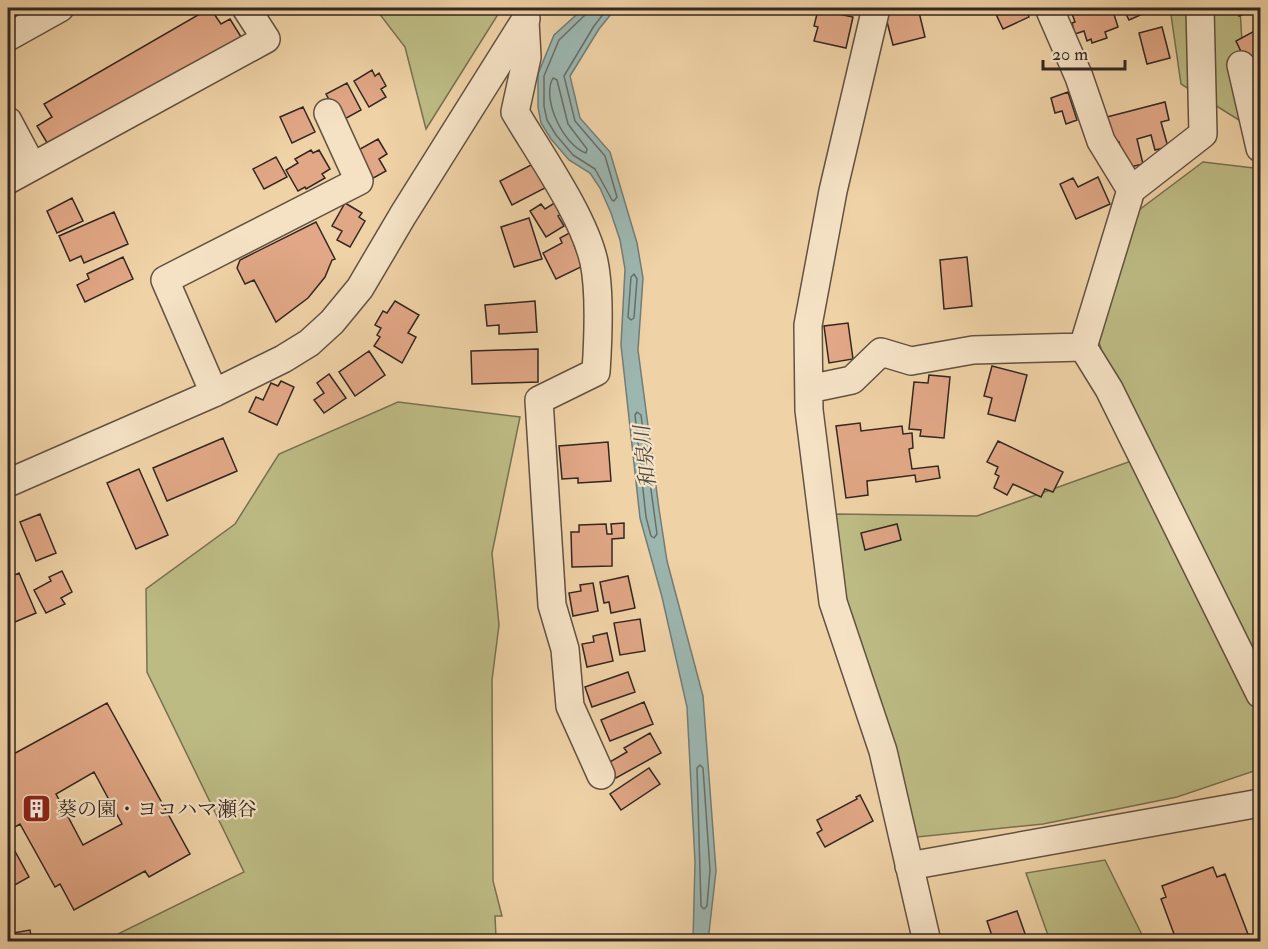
<svg xmlns="http://www.w3.org/2000/svg" width="1268" height="949" viewBox="0 0 1268 949" font-family="'IM FELL Double Pica','Noto Serif JP',serif">
	<style>
		.green { fill: #bdbb84; stroke: #787152; stroke-width: 1.5 }
		.water { fill: #9cb6b0; stroke: #727d77; stroke-width: 1.5 }
		.lines { fill: none; stroke-linecap: round; stroke-linejoin: round }
		.shore { stroke: #686e68; stroke-width: 1.5 }
		.building { fill: #e1a786; stroke: #332721; stroke-width: 1.5; fill-rule: evenodd }
		.minor-casing { stroke: #625242; stroke-width: 30 }
		.minor { stroke: #f5e2c5; stroke-width: 27 }
		.labels { text-anchor: middle; stroke-width: 4.5; stroke-linejoin: round; paint-order: stroke }
		.poi-label { font-size: 20px; fill: #332721; stroke: #f5e2c5; text-anchor: start }
		.water-label { font-size: 21px; font-style: italic; fill: #4d4b45; stroke: #f5e2c5 }
	</style>
	<rect width="100%" height="100%" fill="#efd2a6"/>
	<filter id="stains"><feTurbulence type="fractalNoise" baseFrequency=".00333" numOctaves="4"/><feColorMatrix values="0 0 0 0 .2 0 0 0 0 .09 0 0 0 0 .02 0 0 0 .5 -.17"/></filter>
	<radialGradient id="worn" r=".72"><stop offset=".6" stop-color="#630" stop-opacity="0"/><stop offset="1" stop-color="#630" stop-opacity=".3"/></radialGradient>
	<!-- green -->
	<path class="green" d="M375,8H502L426,129L405,47Z
		M1170,8H1240L1247,125L1181,84Z
		M1203,162L1254,168L1260,167V769L1177,797L1043,824L908,838L842,588L836,514L977,516L1134,460L1096,332L1135,213Z
		M398,402L520,417L492,553L499,625L492,680L493,881L502,916H495L496,937L512,939V941H60L59,938L116,935L244,872L147,672L146,589L235,524L279,454Z
		M1105,860L1145,941H1050L1026,873Z"/>
	<!-- water -->
	<path class="water" d="M584,8H616L599,29L570,76L580,118L610,152L637,243L643,278L638,350L659,509L667,561L703,696L716,871L708,941H693L695,862L687,707L662,597L640,518L621,345L625,269L620,240L611,213L600,188L590,173L569,160L551,139L541,123L538,107V74L554,35Z"/>
	<g class="lines">
		<!-- shore -->
		<path class="shore" d="M587,8L586,14L559,40L544,76V106L547,120L556,135L573,155L595,169L612,200L614,201L617,197L605,156L575,121L564,76L594,26L608,8
			M553,78L557,80L568,124L587,149L586,153C564,146 541,99 553,78Z
			M634,274L637,279L634,318L631,320L628,317L631,277Z
			M637,412L641,415L657,534L654,538L651,536L646,517L635,415Z
			M700,765L703,768L710,870L707,906L704,909L701,906L697,768Z"/>
	</g>
	<!-- building -->
	<path class="building" d="M8,8H37L8,24Z
		M210,8L221,24L230,19L243,40L52,151L37,126L52,117L44,104Z
		M911,8H918L925,37L893,45L885,14Z
		M993,8H1025L1029,17L1003,29Z
		M1070,8H1112L1118,27L1105,32L1107,38L1092,43L1091,39L1087,41L1084,31L1075,34L1072,23L1075,22Z
		M1123,8H1156L1129,20Z
		M1236,8H1260L1239,16Z
		M818,10L853,17L846,48L814,41L818,27L814,26Z
		M1162,27L1170,58L1147,64L1139,33Z
		M1260,28V55L1246,62L1236,41Z
		M372,70L375,76L379,73L386,86L381,89L386,97L369,107L354,81Z
		M347,83L361,110L341,121L326,94Z
		M1068,92L1077,120L1066,124L1062,111L1055,113L1051,98Z
		M1165,102L1169,120L1161,122L1168,147L1155,150L1151,135L1137,139L1143,164L1126,168L1119,142L1112,144L1103,118Z
		M303,107L315,132L292,143L280,117Z
		M378,139L387,154L379,159L386,171L368,181L353,153Z
		M311,150L313,153L319,150L330,169L322,174L325,178L306,189L305,187L298,191L286,170L298,163L295,159Z
		M276,157L287,177L264,189L253,169Z
		M533,164L545,188L512,205L500,181Z
		M1098,177L1110,204L1076,219L1060,184L1073,178L1078,187Z
		M72,198L83,221L57,233L47,211Z
		M556,202L563,213L558,216L564,226L546,237L530,211L541,204L545,209Z
		M345,203L362,213L359,217L365,221L350,247L337,240L342,231L332,226Z
		M114,212L128,244L84,263L81,256L70,261L59,236Z
		M529,218L542,259L514,267L501,227Z
		M316,222L335,259L332,260L325,277L308,298L276,322L254,280L245,284L237,268L240,260Z
		M575,230L580,241L574,245L583,266L556,279L543,253L562,243L560,238Z
		M123,257L133,279L85,302L77,285L89,279L87,274Z
		M967,257L972,306L944,309L940,260Z
		M395,301L419,315L408,333L416,337L402,363L374,346L380,337L377,335L381,328L375,325L383,311L387,313Z
		M535,301L537,332L499,334V325L487,326L485,305Z
		M848,323L853,359L829,363L824,326Z
		M538,349V382L472,384L471,351Z
		M369,351L385,375L355,396L339,372Z
		M992,366L1027,375L1015,421L988,414L992,398L984,396Z
		M329,374L346,398L324,413L314,400L324,393L317,383Z
		M929,375L950,377L944,438L920,436L921,430L909,429L914,382L928,383Z
		M281,381L294,387L277,425L249,412L256,397L263,400L271,383L278,386Z
		M860,423L861,431L902,426L903,434L912,433L913,448L909,449L912,469L938,466L940,478L916,482L915,475L867,481L868,495L846,498L836,426Z
		M223,438L237,471L167,501L153,468Z
		M998,441L1063,472L1053,492L1045,489L1041,497L1013,484L1007,495L994,488L999,476L995,474L998,467L987,462Z
		M608,442L611,481L578,483V478L562,479L559,446Z
		M139,469L168,535L136,549L107,483Z
		M40,514L56,553L36,561L20,522Z
		M624,523V538L612,539V566L572,567L571,532H579V525L606,524L607,534H612L611,524Z
		M897,524L901,540L865,550L861,533Z
		M62,571L72,592L61,598L65,604L46,613L34,590L51,581L49,577Z
		M19,573L36,613L15,622L8,603V578Z
		M628,576L635,608L611,613L609,602L604,603L600,582Z
		M593,583L598,611L573,616L569,593L581,591L580,585Z
		M640,619L645,651L620,655L614,623Z
		M607,633L613,661L587,667L582,644L594,642L593,636Z
		M628,672L635,692L592,707L585,687Z
		M644,702L653,724L610,741L601,720Z
		M107,703L190,854L149,877L145,871L74,910L60,884L55,887L20,824L8,831V757ZM94,772L122,824L83,845L56,794Z
		M650,733L661,753L616,778L608,763L627,752L624,748Z
		M649,768L660,784L621,810L610,794Z
		M860,795L873,821L825,847L817,833L822,830L817,820L857,799L856,797Z
		M11,844L29,877L13,886L8,876V846Z
		M1213,867L1217,877L1225,874L1251,942H1177L1161,899L1166,897L1162,886Z
		M1017,911L1028,942H994L987,921Z
		M30,930L32,942H8V934Z
		M983,936L984,942H968V940Z"/>
	<g class="lines">
		<defs>
			<path id="minor" d="M876,8L833,191L808,325L809,410L833,602L883,751L927,942
				M1049,8L1079,77L1101,141L1131,190L1203,134L1200,8
				M525,21L527,57L515,112C539,153 584,216 594,262C600,291 598,342 596,372L539,400L552,605L565,649L570,706L601,775
				M8,37L60,8
				M1241,65L1260,148
				M8,121L32,166
				M8,180L266,39L246,8
				M1131,190L1083,347L1109,389L1260,694
				M809,389L852,380L881,352L911,361L973,350L1083,347
				M214,393L165,280L359,181L328,113
				M8,483L214,393L283,359L309,343L332,322L360,288L403,215L526,19
				M909,866L1260,803"/>
		</defs>
		<!-- minor casing -->
		<use href="#minor" class="minor-casing"/>
		<!-- minor -->
		<use href="#minor" class="minor"/>
	</g>
	<!-- icons -->
	<defs>
		<symbol id="building-square" viewBox="-11 -11 22 22"><rect x="-9" y="-9" width="18" height="18" rx="4" fill="#8f2418" stroke="#f5e2c5"/><path d="M-4-6H4V6H1V3H-1V6H-4ZM-2.5-4.3h1.7v1.8h-1.7ZM.8-4.3h1.7v1.8H.8ZM-2.5-1h1.7V.8h-1.7ZM.8-1h1.7V.8H.8Z" fill="#fff"/></symbol>
	</defs>
	<g fill-rule="evenodd">
		<use href="#building-square" x="20" y="792" width="33" height="33"/>
	</g>
	<g class="labels">
		<!-- poi labels -->
		<g class="poi-label">
			<text x="57" y="816">葵の園・ヨコハマ瀬谷</text>
		</g>
		<!-- water labels -->
		<g class="water-label">
			<text transform="translate(645 457) rotate(-96)" y="7">和泉川</text>
		</g>
	</g>
	<!-- margin -->
	<rect width="1268" height="949" fill="none" stroke="#efd2a6" stroke-width="30"/>
	<rect x="9" y="9" width="1250" height="931" fill="none" stroke="#332721" stroke-width="3"/>
	<rect x="15" y="15" width="1238" height="919" fill="none" stroke="#332721" stroke-width="1.5"/>
	<!-- scale -->
	<path d="M1043 60v9h82v-9" fill="none" stroke="#332721" stroke-width="3"/>
	<text x="1052" y="60" font-size="18" fill="#332721" stroke="#f5e2c5" stroke-width="4.5" paint-order="stroke">20 m</text>
	<rect width="100%" height="100%" filter="url(#stains)"/>
	<rect width="100%" height="100%" fill="url(#worn)"/>
</svg>
